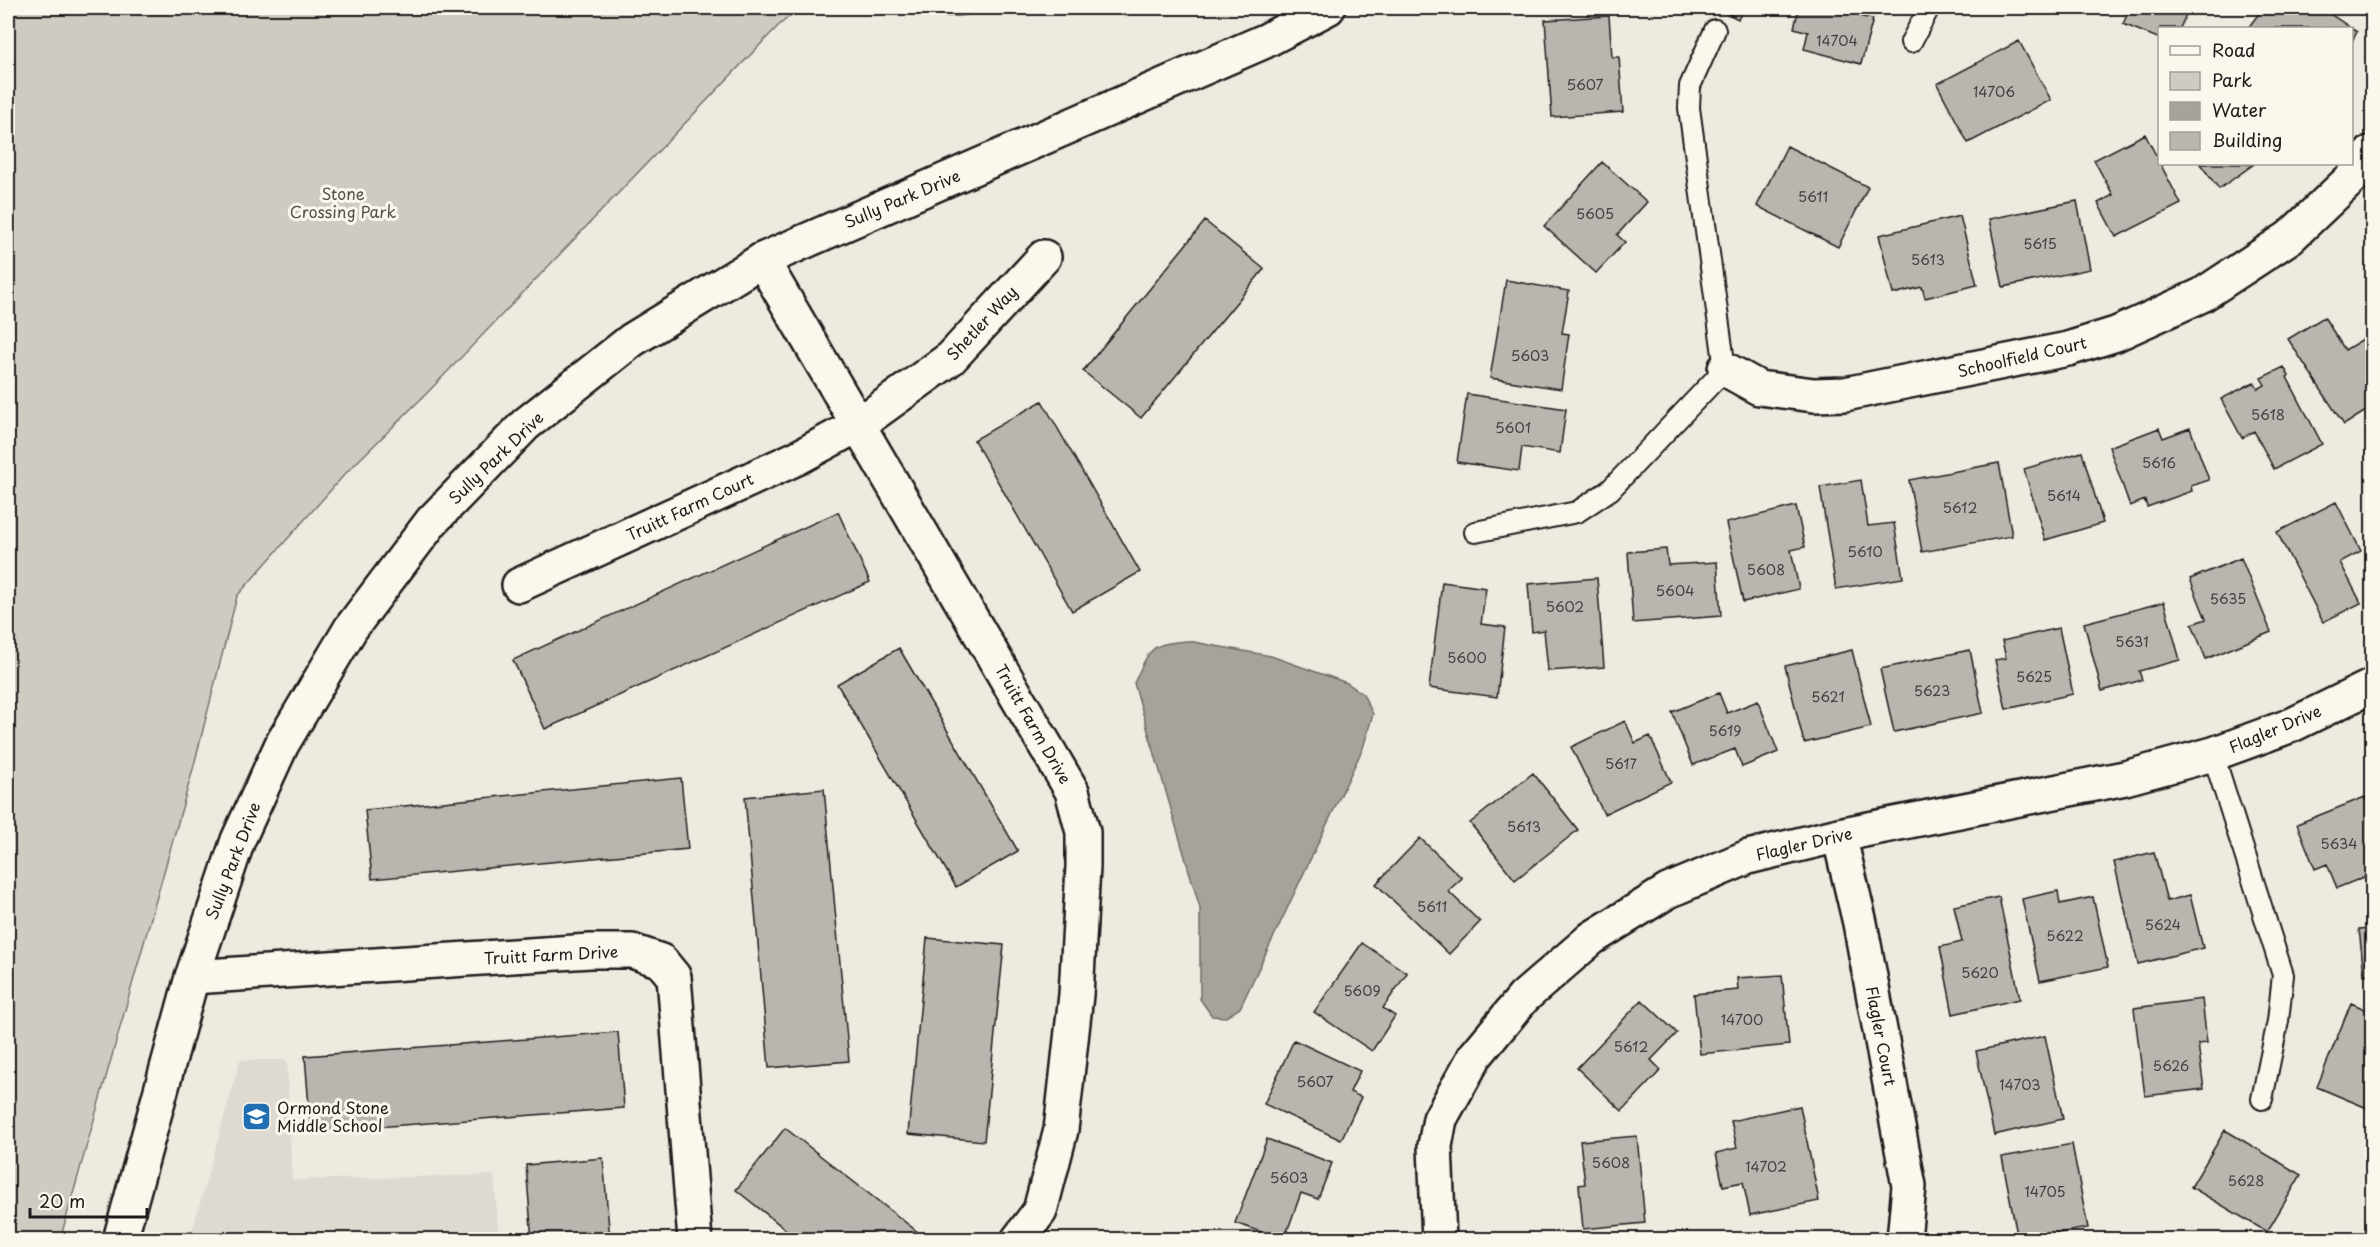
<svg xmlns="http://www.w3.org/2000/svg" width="2380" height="1247" viewBox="0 0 2380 1247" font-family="'Playpen Sans',sans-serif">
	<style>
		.built { fill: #dedad1 }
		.green { fill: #ceccc2; stroke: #75746f; stroke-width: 1.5 }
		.water { fill: #a6a39d; stroke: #6f6d69; stroke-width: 1.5 }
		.building { fill: #b9b6af; stroke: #1c1c1c; stroke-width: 1.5 }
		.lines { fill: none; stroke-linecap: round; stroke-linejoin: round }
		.lane-casing { stroke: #1c1c1c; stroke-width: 24 }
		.street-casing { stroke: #1c1c1c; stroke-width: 38 }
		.secondary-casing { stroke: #1c1c1c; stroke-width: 38 }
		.lane { stroke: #fbf7ec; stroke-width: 20 }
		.street { stroke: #fbf7ec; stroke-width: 33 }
		.secondary { stroke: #fbf7ec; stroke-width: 33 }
		.labels { text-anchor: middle; stroke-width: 6; stroke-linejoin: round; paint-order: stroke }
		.number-label { font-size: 14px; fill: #434241 }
		.park-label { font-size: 16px; fill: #51514e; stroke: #fbf7ec }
		.street-label { font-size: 16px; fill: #1c1c1c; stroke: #fbf7ec }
		.poi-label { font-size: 16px; fill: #1c1c1c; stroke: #fbf7ec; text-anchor: start }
	</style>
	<rect width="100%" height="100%" fill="#eeeadf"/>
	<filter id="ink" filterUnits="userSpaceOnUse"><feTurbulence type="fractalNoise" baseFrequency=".0167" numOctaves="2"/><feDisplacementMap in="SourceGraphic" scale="12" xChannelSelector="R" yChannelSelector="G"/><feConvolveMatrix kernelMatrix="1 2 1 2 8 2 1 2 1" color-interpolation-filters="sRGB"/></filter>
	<g filter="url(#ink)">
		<!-- built -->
		<path class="built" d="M240,1060H287L292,1180L494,1175L499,1239H190Z"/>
		<!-- green -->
		<path class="green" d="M8,8H800L778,26L429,391L345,474L237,596L193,769L60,1240L8,1239Z"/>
		<!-- water -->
		<path class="water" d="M908,8H1002C975,15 933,23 908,8Z
			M1188,641L1271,656L1347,683L1363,694L1373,714L1363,748L1240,1008L1226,1017L1212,1016L1200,999V908L1134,683C1150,649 1149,643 1188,641Z"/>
		<!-- building -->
		<path class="building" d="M1717,8H1745L1738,19Z
			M1799,8H1864L1862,17L1873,19L1861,64L1804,49L1808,32L1794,28Z
			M2130,8H2189L2180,28H2160V39L2123,24Z
			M2263,8H2321L2357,32L2352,41V28H2248Z
			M1609,16L1612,57H1619L1623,112L1552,117L1545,20Z
			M2019,41L2051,100L1968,143L1937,84Z
			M2145,134L2181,204L2116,237L2098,203L2113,195L2094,160Z
			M1787,146L1868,187L1838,247L1757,206Z
			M1602,162L1647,202L1617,235L1625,242L1596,273L1544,226Z
			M2200,164H2254L2219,189Z
			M2077,201L2090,269L2003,287L1989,219Z
			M1960,216L1977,285L1925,298L1922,287L1893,294L1879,235Z
			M1205,221L1264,269L1141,418L1083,371Z
			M1506,280L1569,291L1562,333L1569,334L1561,389L1490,378Z
			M2324,317L2345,350L2368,336L2372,342V407L2344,425L2288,339Z
			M2284,367L2289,376L2287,377L2322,444L2274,469L2254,431L2242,438L2221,399L2254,382L2258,389L2265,385L2261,378Z
			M1467,394L1566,409L1560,453L1522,447L1519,471L1457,462Z
			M1042,401L1140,572L1072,611L974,440Z
			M2159,428L2163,438L2190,428L2209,480L2191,486L2192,491L2147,507L2145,500L2130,506L2109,447Z
			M2082,452L2103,523L2045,540L2024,469Z
			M1999,463L2012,536L1922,552L1909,480Z
			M1861,480L1868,526L1894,523L1903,578L1836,589L1820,487Z
			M2336,502L2361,551L2340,562L2361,603L2323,622L2277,532Z
			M1796,506L1805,547L1791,550L1799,589L1743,602L1726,523Z
			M838,512L870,582L545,729L513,660Z
			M1666,549L1668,565L1717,562L1721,616L1633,623L1628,552Z
			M2241,558L2271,632L2206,659L2192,624L2206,619L2190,579Z
			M1597,578L1604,667L1548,671L1544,630L1532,632L1528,584Z
			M1442,582L1486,588L1481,624L1505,627L1497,697L1429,688Z
			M2164,602L2180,660L2139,671L2142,680L2102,691L2084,623Z
			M2059,628L2073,694L2006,709L1995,660L2006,658L2002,641Z
			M899,648L1018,851L956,887L837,684Z
			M1852,650L1871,727L1804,743L1785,666Z
			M1970,650L1983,713L1894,732L1880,669Z
			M1719,693L1727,713L1758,701L1778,752L1742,767L1735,749L1693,765L1672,712Z
			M1625,721L1635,743L1650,736L1671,782L1604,814L1571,747Z
			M1533,773L1578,830L1515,880L1470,823Z
			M681,778L688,849L372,879L365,810Z
			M824,789L849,1061L769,1068L745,797Z
			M2365,797L2372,815V874L2337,888L2327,864L2315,869L2297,824Z
			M1420,838L1462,878L1448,891L1480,922L1449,954L1376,884Z
			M2154,852L2167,901L2190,895L2203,948L2138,964L2114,862Z
			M2058,891L2060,904L2093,897L2108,967L2040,981L2022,899Z
			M1999,897L2020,999L1953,1014L1940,947L1962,942L1954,906Z
			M2372,928V974L2364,975L2359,929Z
			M927,938L1004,945L984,1141L908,1134Z
			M1362,943L1407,973L1383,1008L1395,1016L1372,1051L1314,1012Z
			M1782,975L1789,1045L1700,1054L1694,994L1738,990L1737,978Z
			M2202,999L2207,1043L2198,1044L2204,1089L2145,1096L2134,1008Z
			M1642,1000L1677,1033L1651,1060L1661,1070L1622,1111L1577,1068Z
			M2351,1003L2372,1012V1110L2317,1087Z
			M618,1032L624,1108L311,1132L305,1056Z
			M2045,1036L2063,1119L1994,1135L1976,1051Z
			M1294,1040L1360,1071L1350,1092L1361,1097L1341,1140L1264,1104Z
			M1800,1106L1819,1201L1750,1215L1743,1182L1723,1186L1716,1153L1737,1148L1731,1121Z
			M785,1128L928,1240H799L736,1190Z
			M2225,1130L2301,1175L2267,1232L2191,1187Z
			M1637,1136L1645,1223L1583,1229L1579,1185L1585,1184L1580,1141Z
			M1267,1139L1332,1163L1318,1199L1301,1193L1284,1240L1235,1223Z
			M2072,1144L2088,1228L2018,1240L2002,1157Z
			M603,1158L610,1240H532L526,1165Z"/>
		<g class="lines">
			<defs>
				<path id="lane" d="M1911,42L1929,8
					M1475,532L1577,512L1610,490L1725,369L1689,108L1690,86L1715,30
					M2213,754L2283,975L2278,1021L2262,1099"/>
				<path id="street" d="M762,260L1072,791L1083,832V867L1076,995L1061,1130L1040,1211L1018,1240
					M1725,369L1759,388L1814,395L1845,394L2068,349L2116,334L2202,295L2290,237L2351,179L2372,152
					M519,585L797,458L858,425L951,358L1044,257
					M1839,835L1860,923L1909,1186L1904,1240
					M192,977L590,951H632L661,961L674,977L695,1240
					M1439,1240L1435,1146L1440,1119L1475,1056L1524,997L1592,938L1668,891L1748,857L1839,835L2125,778L2213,754L2292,725L2372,686"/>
				<path id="secondary" d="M120,1240L192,977L238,840L282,744L351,628L432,521L526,424L632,340L762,260L1265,41L1328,8"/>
			</defs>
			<!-- lane casing -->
			<use href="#lane" class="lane-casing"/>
			<!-- street casing -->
			<use href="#street" class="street-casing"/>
			<!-- secondary casing -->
			<use href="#secondary" class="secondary-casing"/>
			<!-- lane -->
			<use href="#lane" class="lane"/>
			<!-- street -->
			<use href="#street" class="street"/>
			<!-- secondary -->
			<use href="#secondary" class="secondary"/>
		</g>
	</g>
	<!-- icons -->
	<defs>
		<symbol id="school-square" viewBox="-11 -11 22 22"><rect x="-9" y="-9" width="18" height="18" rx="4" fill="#1f6fb2" stroke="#fbf7ec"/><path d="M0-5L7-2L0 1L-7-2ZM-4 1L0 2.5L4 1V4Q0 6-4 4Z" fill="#fff"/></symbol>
	</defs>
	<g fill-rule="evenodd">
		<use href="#school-square" x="240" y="1100" width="33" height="33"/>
	</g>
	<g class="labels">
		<!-- number labels -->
		<g class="number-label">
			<text x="1837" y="46">14704</text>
			<text x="1585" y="90">5607</text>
			<text x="1994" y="97">14706</text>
			<text x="1813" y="202">5611</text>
			<text x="1595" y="219">5605</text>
			<text x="2040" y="249">5615</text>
			<text x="1928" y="265">5613</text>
			<text x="1530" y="361">5603</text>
			<text x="2268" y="420">5618</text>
			<text x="1513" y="433">5601</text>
			<text x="2159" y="468">5616</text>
			<text x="2064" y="501">5614</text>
			<text x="1960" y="513">5612</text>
			<text x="1865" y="557">5610</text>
			<text x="1766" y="575">5608</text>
			<text x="1675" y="596">5604</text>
			<text x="2228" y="604">5635</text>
			<text x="1565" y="612">5602</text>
			<text x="2132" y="647">5631</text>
			<text x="1467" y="663">5600</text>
			<text x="2034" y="682">5625</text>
			<text x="1932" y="696">5623</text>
			<text x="1828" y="702">5621</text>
			<text x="1725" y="736">5619</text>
			<text x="1621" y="769">5617</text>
			<text x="1524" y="832">5613</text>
			<text x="2339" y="849">5634</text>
			<text x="1432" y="912">5611</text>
			<text x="2163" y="930">5624</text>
			<text x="2065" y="941">5622</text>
			<text x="1980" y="978">5620</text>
			<text x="1362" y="996">5609</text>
			<text x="1742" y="1025">14700</text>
			<text x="1631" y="1052">5612</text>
			<text x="2171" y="1071">5626</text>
			<text x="1315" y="1087">5607</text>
			<text x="2020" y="1090">14703</text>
			<text x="1611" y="1168">5608</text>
			<text x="1766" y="1172">14702</text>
			<text x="1289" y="1183">5603</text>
			<text x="2246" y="1186">5628</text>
			<text x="2045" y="1197">14705</text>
		</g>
		<!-- park labels -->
		<g class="park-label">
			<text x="343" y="200">Stone<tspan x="343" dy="18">Crossing Park</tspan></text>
		</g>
		<!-- street labels -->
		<g class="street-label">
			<text transform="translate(902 199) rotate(-23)" y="6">Sully Park Drive</text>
			<text transform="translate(982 323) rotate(-47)" y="6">Shetler Way</text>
			<text transform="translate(2022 357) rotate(-13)" y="6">Schoolfield Court</text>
			<text transform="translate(496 458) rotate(-44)" y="6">Sully Park Drive</text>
			<text transform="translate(690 507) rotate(-25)" y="6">Truitt Farm Court</text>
			<text transform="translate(1033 724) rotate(60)" y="6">Truitt Farm Drive</text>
			<text transform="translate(2275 729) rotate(-23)" y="6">Flagler Drive</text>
			<text transform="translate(1804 844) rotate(-13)" y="6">Flagler Drive</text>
			<text transform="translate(233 861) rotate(-69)" y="6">Sully Park Drive</text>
			<text transform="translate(551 955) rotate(-3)" y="6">Truitt Farm Drive</text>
			<text transform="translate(1881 1036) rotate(79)" y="6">Flagler Court</text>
		</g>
		<!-- poi labels -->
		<g class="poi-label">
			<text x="277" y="1114">Ormond Stone<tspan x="277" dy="18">Middle School</tspan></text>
		</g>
	</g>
	<!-- margin -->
	<rect width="2380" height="1247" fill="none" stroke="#fbf7ec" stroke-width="30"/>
	<rect x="15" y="15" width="2350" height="1217" fill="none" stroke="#1c1c1c" stroke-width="2" filter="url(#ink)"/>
	<!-- legend -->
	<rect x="2158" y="27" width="195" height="138" fill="#fbf7ec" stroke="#a29f99" stroke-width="1.5"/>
	<rect x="2170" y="46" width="30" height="9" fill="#fbf7ec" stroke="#a29f99" stroke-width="1.5"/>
	<text x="2212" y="57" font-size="18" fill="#1c1c1c">Road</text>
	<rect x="2170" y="72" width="30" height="18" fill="#ceccc2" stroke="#a29f99" stroke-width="1.5"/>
	<text x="2212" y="87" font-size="18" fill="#1c1c1c">Park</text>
	<rect x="2170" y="102" width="30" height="18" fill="#a6a39d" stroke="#a29f99" stroke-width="1.5"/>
	<text x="2212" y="117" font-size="18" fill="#1c1c1c">Water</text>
	<rect x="2170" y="132" width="30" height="18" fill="#b9b6af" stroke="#a29f99" stroke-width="1.5"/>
	<text x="2212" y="147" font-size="18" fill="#1c1c1c">Building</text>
	<!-- scale -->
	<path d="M30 1208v9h117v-9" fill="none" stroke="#1c1c1c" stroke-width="3"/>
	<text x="39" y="1208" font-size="18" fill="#1c1c1c" stroke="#fbf7ec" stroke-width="4.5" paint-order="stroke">20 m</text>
</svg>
